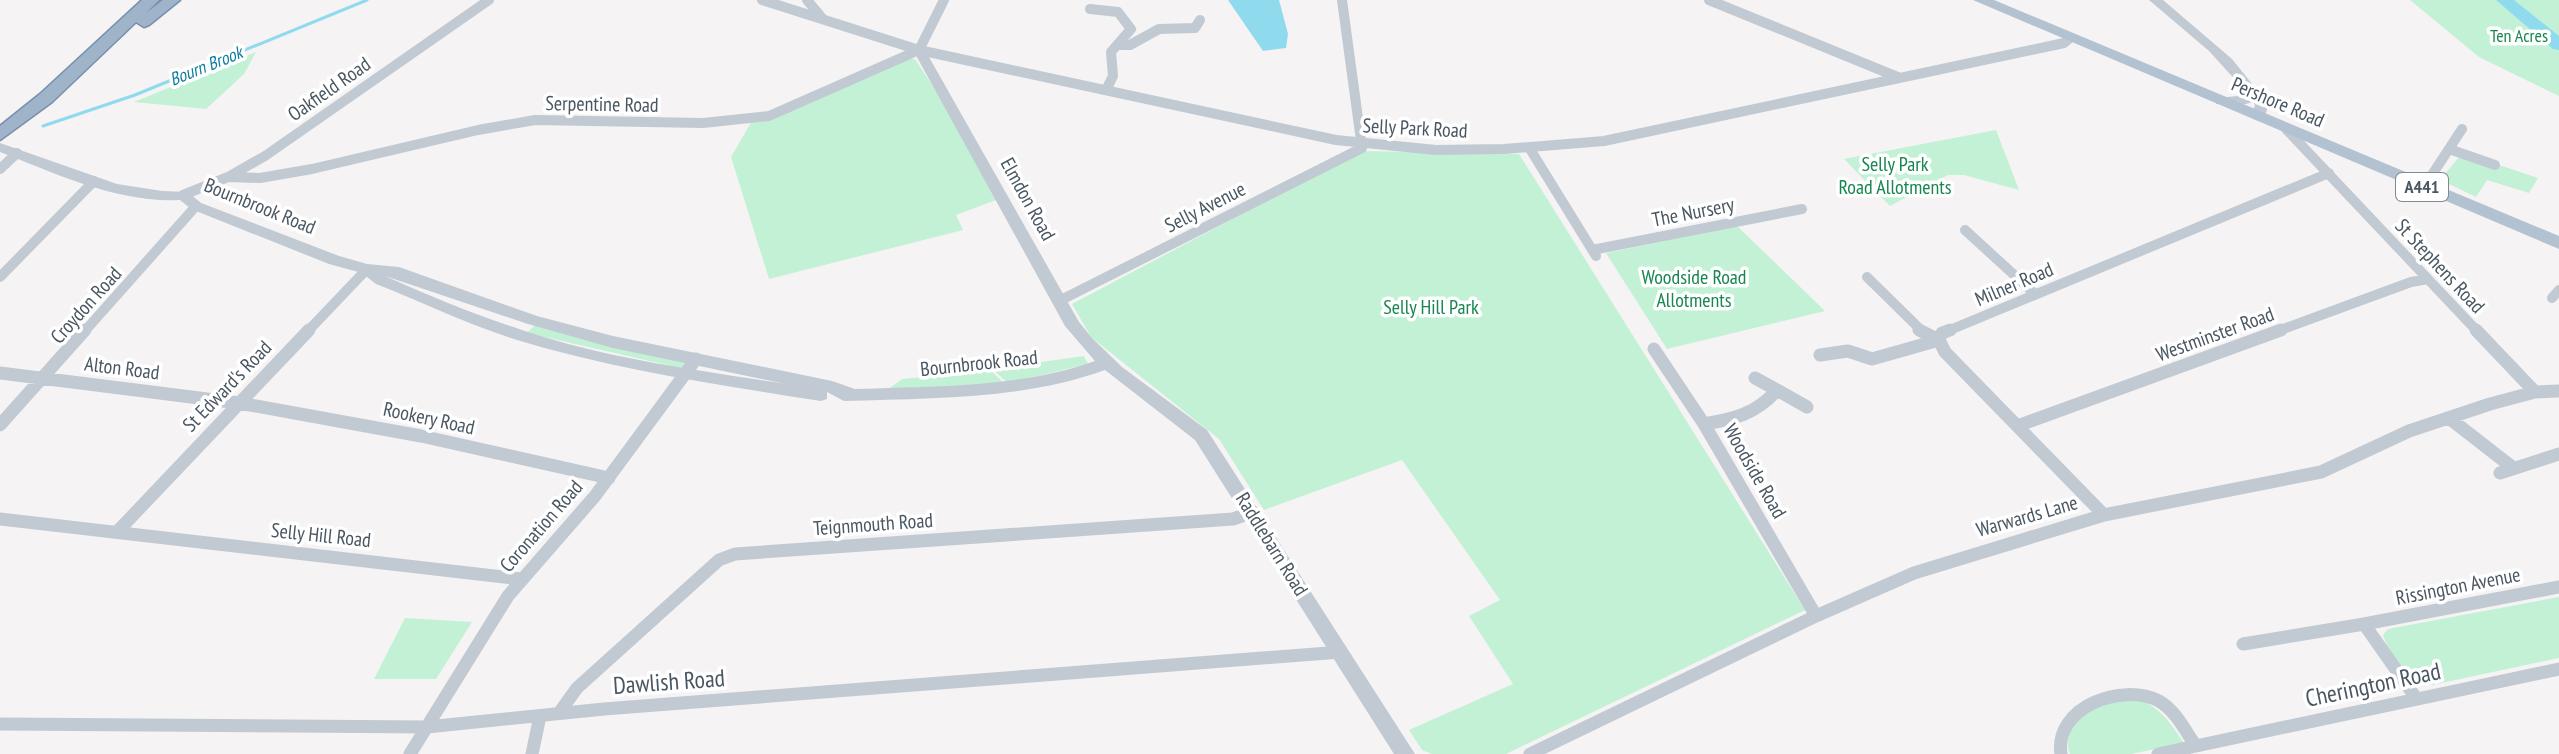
<svg xmlns="http://www.w3.org/2000/svg" width="2559" height="754" viewBox="0 0 2559 754" font-family="'PT Sans Narrow',sans-serif">
	<style>
		.green { fill: #c3f1d5 }
		.water { fill: #90daee }
		.lines { fill: none; stroke-linecap: round; stroke-linejoin: round }
		.stream { stroke: #90daee; stroke-width: 3 }
		.river { fill: #90daee; fill-rule: evenodd }
		.trunk-casing { stroke: #7690ad; stroke-width: 3 }
		.minor-far1 { stroke: #c1cad2; stroke-width: 10 }
		.minor { stroke: #c1cad2; stroke-width: 13 }
		.tertiary { fill: #c1cad2; fill-rule: evenodd }
		.primary { fill: #b3c2d1; fill-rule: evenodd }
		.trunk { fill: #9fb4c9; fill-rule: evenodd }
		.labels { text-anchor: middle; stroke-width: 7; stroke-linejoin: round; paint-order: stroke }
		.far-park-label { font-size: 18px; fill: #17864f; stroke: #fff }
		.far-water-label { font-size: 18px; font-style: italic; fill: #0c7c9b; stroke: #fff }
		.shield { fill: #fff; stroke: #808990; stroke-width: 2 }
		.shield-label { font-size: 18px; font-weight: bold; fill: #4a5661 }
		.street-label { font-size: 20px; fill: #4a5661; stroke: #fff }
		.park-label { font-size: 20px; fill: #17864f; stroke: #fff }
		.near-street-label { font-size: 24px; fill: #4a5661; stroke: #fff }
	</style>
	<rect width="100%" height="100%" fill="#f5f3f3"/>
	<!-- green -->
	<path class="green" d="M2410,0H2559V96L2479,57Z
		M256,52L244,74L206,109L134,102Z
		M906,59H915L949,111L996,200L956,215L963,230L769,279L731,157L752,121Z
		M1996,130L2019,190L1964,175H1948L1890,206L1844,159Z
		M1361,151L1519,154L1805,610L1506,754H1432L1422,750L1409,730L1513,684L1469,616L1500,600L1402,460L1264,510L1219,439L1091,337L1072,304Z
		M2459,157L2497,170L2499,165L2538,178L2529,193L2487,180L2476,197L2447,183L2444,175Z
		M1737,226L1825,311L1667,349L1606,253Z
		M535,325L690,362L685,369L527,333Z
		M1084,356L1088,364L1008,383L992,369Z
		M991,371L1005,384L883,393L902,379Z
		M2559,597V658L2432,685C2409,681 2390,657 2383,635L2388,629Z
		M405,618L472,622L436,679H374Z
		M2140,700C2162,709 2171,724 2184,743L2131,754H2070C2060,729 2090,705 2113,701C2122,699 2131,700 2140,700Z"/>
	<!-- water -->
	<path class="water" d="M1228,0H1279L1288,34L1286,48L1263,51Z"/>
	<g class="lines">
		<!-- stream -->
		<path class="stream" d="M43,126L135,95L367,0"/>
		<!-- river -->
		<path class="river" d="M2496,0H2514L2559,36V50L2553,49Z"/>
		<defs>
			<path id="trunk" d="M142,0H159L146,13L163,0H180L149,25L144,27L136,22L52,102L0,140V126L40,94Z"/>
		</defs>
		<!-- trunk casing -->
		<use href="#trunk" class="trunk-casing"/>
		<!-- minor-far1 -->
		<path class="minor-far1" d="M762,0L919,50L1336,140L1436,150L1504,149L1604,141L2064,43L2070,38
			M807,0L822,18
			M1709,0L1900,78
			M1090,9L1118,12L1131,29L1111,52L1113,76L1106,90
			M1117,45H1130L1159,29L1195,28L1200,20
			M919,50L944,0
			M2286,129L2478,332
			M1530,149L1596,256
			M2449,149L2495,165
			M0,169L17,153
			M228,177L260,178L312,169L478,130L535,120L703,123L769,116L919,50
			M2424,187L2462,129
			M183,195L228,177L265,156L489,0
			M1965,230L2035,294
			M1592,250L1802,209
			M0,277L94,181
			M1867,277L1923,332
			M2552,298L2559,290
			M1061,300L1362,148L1342,0
			M84,332L196,206
			M307,332L367,269
			M1945,332L2329,173
			M2275,332L2411,282L2428,279"/>
		<!-- minor -->
		<path class="minor" d="M1919,330L1939,340
			M1950,330L1942,333L1939,340L1945,352L2104,515
			M2476,330L2535,392
			M1654,349L1704,424L1816,616
			M1820,355L1848,351L1872,359L1939,340
			M0,373L239,403L421,436L609,478
			M1777,390L1807,407
			M2449,418L2512,467
			M1704,424C1734,419 1756,414 1777,390L1755,378
			M0,425L85,330
			M2017,426L2281,330
			M2500,473L2559,454
			M0,519L521,579
			M117,532L309,330
			M2243,644L2364,624
			M2416,698L2364,624L2559,587
			M559,713L577,688L719,560L735,554L1233,519L1253,512
			M0,724L427,727L604,709L1341,652
			M410,754L508,596L595,496L696,359
			M532,754L540,716
			M1530,754L1816,616L1914,573L2104,515L2321,472L2409,431L2490,404L2535,392L2559,391
			M2061,754C2054,707 2122,682 2159,701C2175,710 2185,730 2195,745
			M2158,754L2559,669"/>
		<!-- tertiary -->
		<path class="tertiary" d="M2149,0H2163L2232,59L2269,105L2263,120L2258,121L2251,117L2255,105L2253,102L2242,105L2216,104V98L2249,95L2209,51Z
			M919,46L925,50L1079,322L1092,338L1122,367L1207,430L1415,754H1394L1195,440L1105,370C1022,400 931,398 844,401L827,392V399L821,401C719,385 616,370 517,340C469,325 422,302 376,284L362,273L329,264L191,209L180,200C117,203 57,174 0,152V143L117,184L162,191L188,192L201,203L339,256L367,264L399,267L537,316L613,336L832,381L855,389C935,386 1019,388 1095,361L1065,326L913,50ZM385,276L528,324L613,348L786,384C698,370 607,359 522,330C476,315 429,296 385,276Z"/>
		<!-- primary -->
		<path class="primary" d="M1973,0H1994L2559,236V249Z"/>
		<!-- trunk -->
		<use href="#trunk" class="trunk"/>
	</g>
	<g class="labels">
		<!-- far-park labels -->
		<g class="far-park-label">
			<text x="2519" y="42">Ten Acres</text>
		</g>
		<!-- far-water labels -->
		<g class="far-water-label">
			<text transform="translate(206 66) rotate(-22)" y="6">Bourn Brook</text>
		</g>
		<!-- shield labels -->
		<rect class="shield" x="2396" y="173" width="52" height="28" rx="6"/>
		<g class="shield-label">
			<text x="2422" y="193">A441</text>
		</g>
		<!-- street labels -->
		<g class="street-label">
			<text transform="translate(329 89) rotate(-35)" y="7">Oakfield Road</text>
			<text transform="translate(2278 102) rotate(23)" y="7">Pershore Road</text>
			<text transform="translate(602 104) rotate(1)" y="7">Serpentine Road</text>
			<text transform="translate(1415 128) rotate(3)" y="7">Selly Park Road</text>
			<text transform="translate(1028 199) rotate(61)" y="7">Elmdon Road</text>
			<text transform="translate(260 206) rotate(22)" y="7">Bournbrook Road</text>
			<text transform="translate(1205 207) rotate(-27)" y="7">Selly Avenue</text>
			<text transform="translate(1693 212) rotate(-11)" y="7">The Nursery</text>
			<text transform="translate(2440 266) rotate(47)" y="7">St Stephens Road</text>
			<text transform="translate(2014 284) rotate(-23)" y="7">Milner Road</text>
			<text transform="translate(86 305) rotate(-48)" y="7">Croydon Road</text>
			<text transform="translate(2215 334) rotate(-20)" y="7">Westminster Road</text>
			<text transform="translate(979 363) rotate(-6)" y="7">Bournbrook Road</text>
			<text transform="translate(122 368) rotate(7)" y="7">Alton Road</text>
			<text transform="translate(227 386) rotate(-46)" y="7">St Edward's Road</text>
			<text transform="translate(429 418) rotate(12)" y="7">Rookery Road</text>
			<text transform="translate(1755 471) rotate(60)" y="7">Woodside Road</text>
			<text transform="translate(2027 516) rotate(-16)" y="7">Warwards Lane</text>
			<text transform="translate(873 524) rotate(-4)" y="7">Teignmouth Road</text>
			<text transform="translate(541 526) rotate(-49)" y="7">Coronation Road</text>
			<text transform="translate(321 535) rotate(6)" y="7">Selly Hill Road</text>
			<text transform="translate(1272 544) rotate(58)" y="7">Raddlebarn Road</text>
			<text transform="translate(2458 586) rotate(-11)" y="7">Rissington Avenue</text>
		</g>
		<!-- park labels -->
		<g class="park-label">
			<text x="1895" y="171">Selly Park<tspan x="1895" dy="23">Road Allotments</tspan></text>
			<text x="1694" y="284">Woodside Road<tspan x="1694" dy="23">Allotments</tspan></text>
			<text x="1431" y="314">Selly Hill Park</text>
		</g>
		<!-- near-street labels -->
		<g class="near-street-label">
			<text transform="translate(669 682) rotate(-4)" y="8">Dawlish Road</text>
			<text transform="translate(2373 685) rotate(-12)" y="8">Cherington Road</text>
		</g>
	</g>
</svg>
